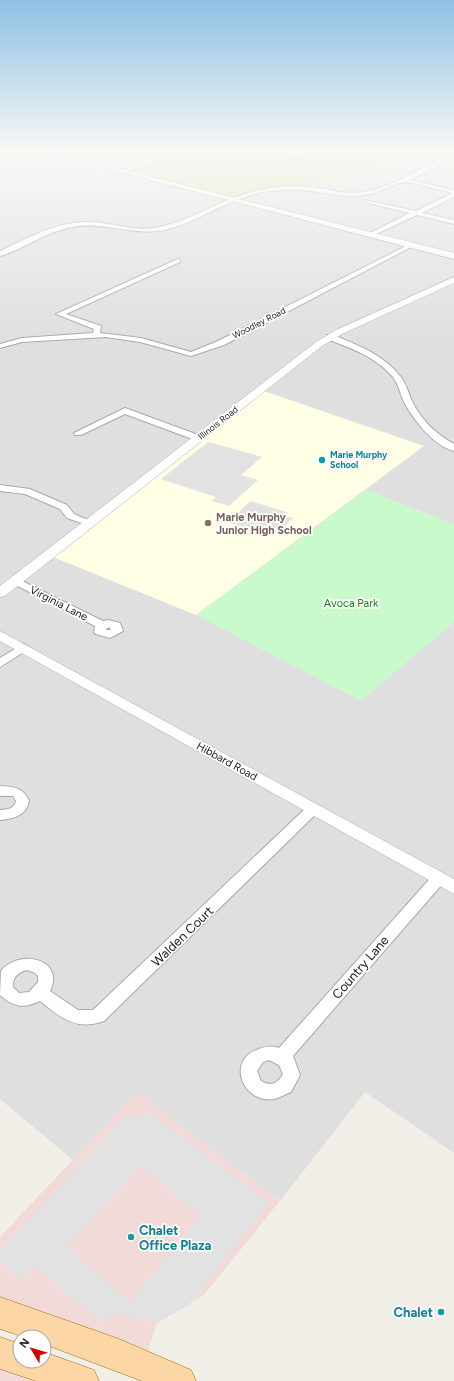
<svg xmlns="http://www.w3.org/2000/svg" width="454" height="1381" viewBox="0 0 454 1381" font-family="Figtree,sans-serif">
	<style>
		.residential { fill: #e0dfdf }
		.commercial { fill: #f2dad9 }
		.education { fill: #ffffe5 }
		.grass { fill: #cdebb0 }
		.forest { fill: #add19e }
		.park { fill: #c8facc }
		.parking { fill: #e2e2e2; fill-rule: evenodd }
		.lines { fill: none; stroke-linecap: round; stroke-linejoin: round }
		.minor-casing { stroke: #a9a9a9; stroke-width: 2 }
		.tertiary-casing { stroke: #a9a9a9; stroke-width: 1 }
		.primary-casing { stroke: #a06b00; stroke-width: 1 }
		.minor { fill: #fff; fill-rule: evenodd }
		.tertiary { fill: #fff; fill-rule: evenodd }
		.primary { fill: #fcd6a4; fill-rule: evenodd }
		.culture-dot { fill: #0f9aa8; stroke: #fff; stroke-width: 1.5 }
		.education-dot { fill: #8d6e63; stroke: #fff; stroke-width: 1.5 }
		.labels { text-anchor: middle; stroke-width: 3.5; stroke-linejoin: round; paint-order: stroke }
		.far-street-label { font-size: 9px; fill: #222; stroke: #fff }
		.far-culture-label { font-size: 9px; font-weight: bold; fill: #0d838f; stroke: #fff; text-anchor: start }
		.education-label { font-size: 11px; font-weight: bold; fill: #785e54; stroke: #fff; text-anchor: start }
		.street-label { font-size: 11px; fill: #222; stroke: #fff }
		.park-label { font-size: 11px; fill: #0c8416; stroke: #fff }
		.near-street-label { font-size: 13px; fill: #222; stroke: #fff }
		.near-culture-label { font-size: 13px; font-weight: bold; fill: #0d838f; stroke: #fff; text-anchor: start }
	</style>
	<rect width="100%" height="100%" fill="#f2efe9"/>
	<!-- residential -->
	<path class="residential" d="M0,151H249L214,158L157,159L249,193L303,188L324,182L347,179L414,151H454V1153L365,1092L280,1201L137,1093L73,1160L0,1099Z"/>
	<!-- commercial -->
	<path class="commercial" d="M137,1092L280,1201L204,1295L157,1323L147,1355L0,1304V1237Z
		M0,1368L37,1381H0Z"/>
	<!-- education -->
	<path class="education" d="M264,391L424,446L196,615L53,557Z"/>
	<!-- grass -->
	<path class="grass" d="M249,151H414L347,179L324,182L303,188H283L235,198L128,170L157,159L214,158Z"/>
	<!-- forest -->
	<path class="forest" d="M309,151H327L289,163H283L277,161Z"/>
	<!-- park -->
	<path class="park" d="M366,490L454,524V622L361,701L196,615Z"/>
	<!-- parking -->
	<path class="parking" d="M208,442L262,457L241,475L258,480L229,506L212,501L216,497L161,479Z
		M251,501L289,513L285,516L293,518L278,533L270,530L266,534L227,522Z
		M147,1111L269,1203L190,1304L157,1323L119,1314L99,1322L34,1265L20,1280L0,1262V1252L129,1112L139,1120ZM140,1166L201,1215L130,1302L67,1247Z"/>
	<g class="lines">
		<defs>
			<path id="minor" d="M169,151H175L167,157L125,172L120,171L163,155Z
				M454,153V157L409,180L454,190V197L422,213L454,220V224L417,215L372,236H368V234L410,213L364,202V200L416,211L453,193C444,191 409,181 403,182C387,187 373,196 354,196C340,196 326,193 312,191C294,189 274,189 255,194C224,202 197,222 165,230C136,236 108,223 79,226C46,230 28,248 0,256V251C30,237 60,220 94,222C115,224 134,231 154,228C192,222 223,197 260,190C276,186 294,185 311,187C328,189 345,195 362,192C396,188 423,164 454,153Z
				M410,244L415,245L224,345L191,356L140,342L106,337L22,342L0,348V344L22,338L93,333L94,329L56,314L178,259L180,260V262L66,314L101,326L100,333L141,338L191,352L218,341Z
				M327,335H333C357,345 383,354 400,376C406,383 408,392 412,401C421,420 436,434 454,444V451C433,446 412,418 403,400C400,392 398,384 393,377C376,357 351,348 327,339Z
				M125,408L201,436L202,438L198,441L195,440L125,414L81,435H75L74,433Z
				M0,485L30,489L67,505L74,514L95,523L90,526L67,518L60,509L25,494L0,491Z
				M16,578L103,621L108,620L120,623L123,631L110,638L96,634L94,632L95,626L12,583L11,581ZM109,627L111,630H106V629Z
				M23,644L27,646L29,648L27,650L0,667V658Z
				M0,786C14,787 23,787 29,801C27,815 13,819 0,820V810C7,810 15,808 16,801L13,796H0Z
				M313,804L318,806L320,809L318,812L104,1021C76,1031 61,1018 40,1001C24,1009 13,1007 0,995L1,971C19,948 66,959 50,991L78,1010H93L308,806ZM27,970L35,973L38,976V982L29,992L19,993L13,987C12,978 18,972 27,970Z
				M439,873L444,874L446,878L444,882L293,1056L300,1075L291,1092C286,1094 279,1098 274,1099C243,1104 225,1060 259,1049C267,1046 271,1046 279,1048L434,874ZM269,1060L279,1065L283,1074C278,1083 271,1087 261,1081L257,1071L263,1062Z"/>
			<path id="tertiary" d="M40,151H49L454,253V259Z
				M454,277V283L342,334L322,346L5,596L0,597V586L316,342L336,330Z
				M0,631L454,879V894L0,641Z"/>
			<path id="primary" d="M0,1297L119,1339L191,1370L196,1381H142L44,1344V1337H24L0,1329Z
				M0,1337L20,1344V1361H44V1352L94,1370L99,1381H36L0,1369Z"/>
		</defs>
		<!-- minor casing -->
		<use href="#minor" class="minor-casing"/>
		<!-- tertiary casing -->
		<use href="#tertiary" class="tertiary-casing"/>
		<!-- primary casing -->
		<use href="#primary" class="primary-casing"/>
		<!-- minor -->
		<use href="#minor" class="minor"/>
		<!-- tertiary -->
		<use href="#tertiary" class="tertiary"/>
		<!-- primary -->
		<use href="#primary" class="primary"/>
	</g>
	<!-- sky -->
	<linearGradient id="sky" x2="0" y2="1"><stop stop-color="#8fc0e4"/><stop offset="0.44" stop-color="#f9f8f5"/><stop offset="1" stop-color="#f9f8f5" stop-opacity="0"/></linearGradient>
	<rect width="454" height="344" fill="url(#sky)"/>
	<!-- markers -->
	<g class="culture-dot">
		<circle cx="322" cy="460" r="4"/>
		<circle cx="131" cy="1237" r="4"/>
		<circle cx="441" cy="1312" r="4"/>
	</g>
	<circle class="education-dot" cx="208" cy="523" r="4"/>
	<g class="labels">
		<!-- far-street labels -->
		<g class="far-street-label">
			<text transform="translate(259 323) rotate(-27)" y="3">Woodley Road</text>
			<text transform="translate(218 423) rotate(-38)" y="3">Illinois Road</text>
		</g>
		<!-- far-culture labels -->
		<g class="far-culture-label">
			<text x="330" y="458">Marie Murphy<tspan x="330" dy="10">School</tspan></text>
		</g>
		<!-- education labels -->
		<g class="education-label">
			<text x="216" y="521">Marie Murphy<tspan x="216" dy="13">Junior High School</tspan></text>
		</g>
		<!-- street labels -->
		<g class="street-label">
			<text transform="translate(59 603) rotate(27)" y="4">Virginia Lane</text>
			<text transform="translate(227 761) rotate(29)" y="4">Hibbard Road</text>
		</g>
		<!-- park labels -->
		<g class="park-label">
			<text x="351" y="607">Avoca Park</text>
		</g>
		<!-- near-street labels -->
		<g class="near-street-label">
			<text transform="translate(182 936) rotate(-44)" y="5">Walden Court</text>
			<text transform="translate(360 967) rotate(-49)" y="5">Country Lane</text>
		</g>
		<!-- near-culture labels -->
		<g class="near-culture-label">
			<text x="139" y="1235">Chalet<tspan x="139" dy="15">Office Plaza</tspan></text>
			<text x="433" y="1317" text-anchor="end">Chalet</text>
		</g>
	</g>
	<!-- north arrow -->
	<g transform="translate(32 1349) rotate(308)"><circle r="19" fill="#ffffff" stroke="#a7a7a7"/>
	<path d="M0-3L7 15L0 10L-7 15Z" fill="#d40000"/>
	<text y="-6" font-size="11" font-weight="bold" text-anchor="middle" fill="#222222">N</text>
	</g>
</svg>
